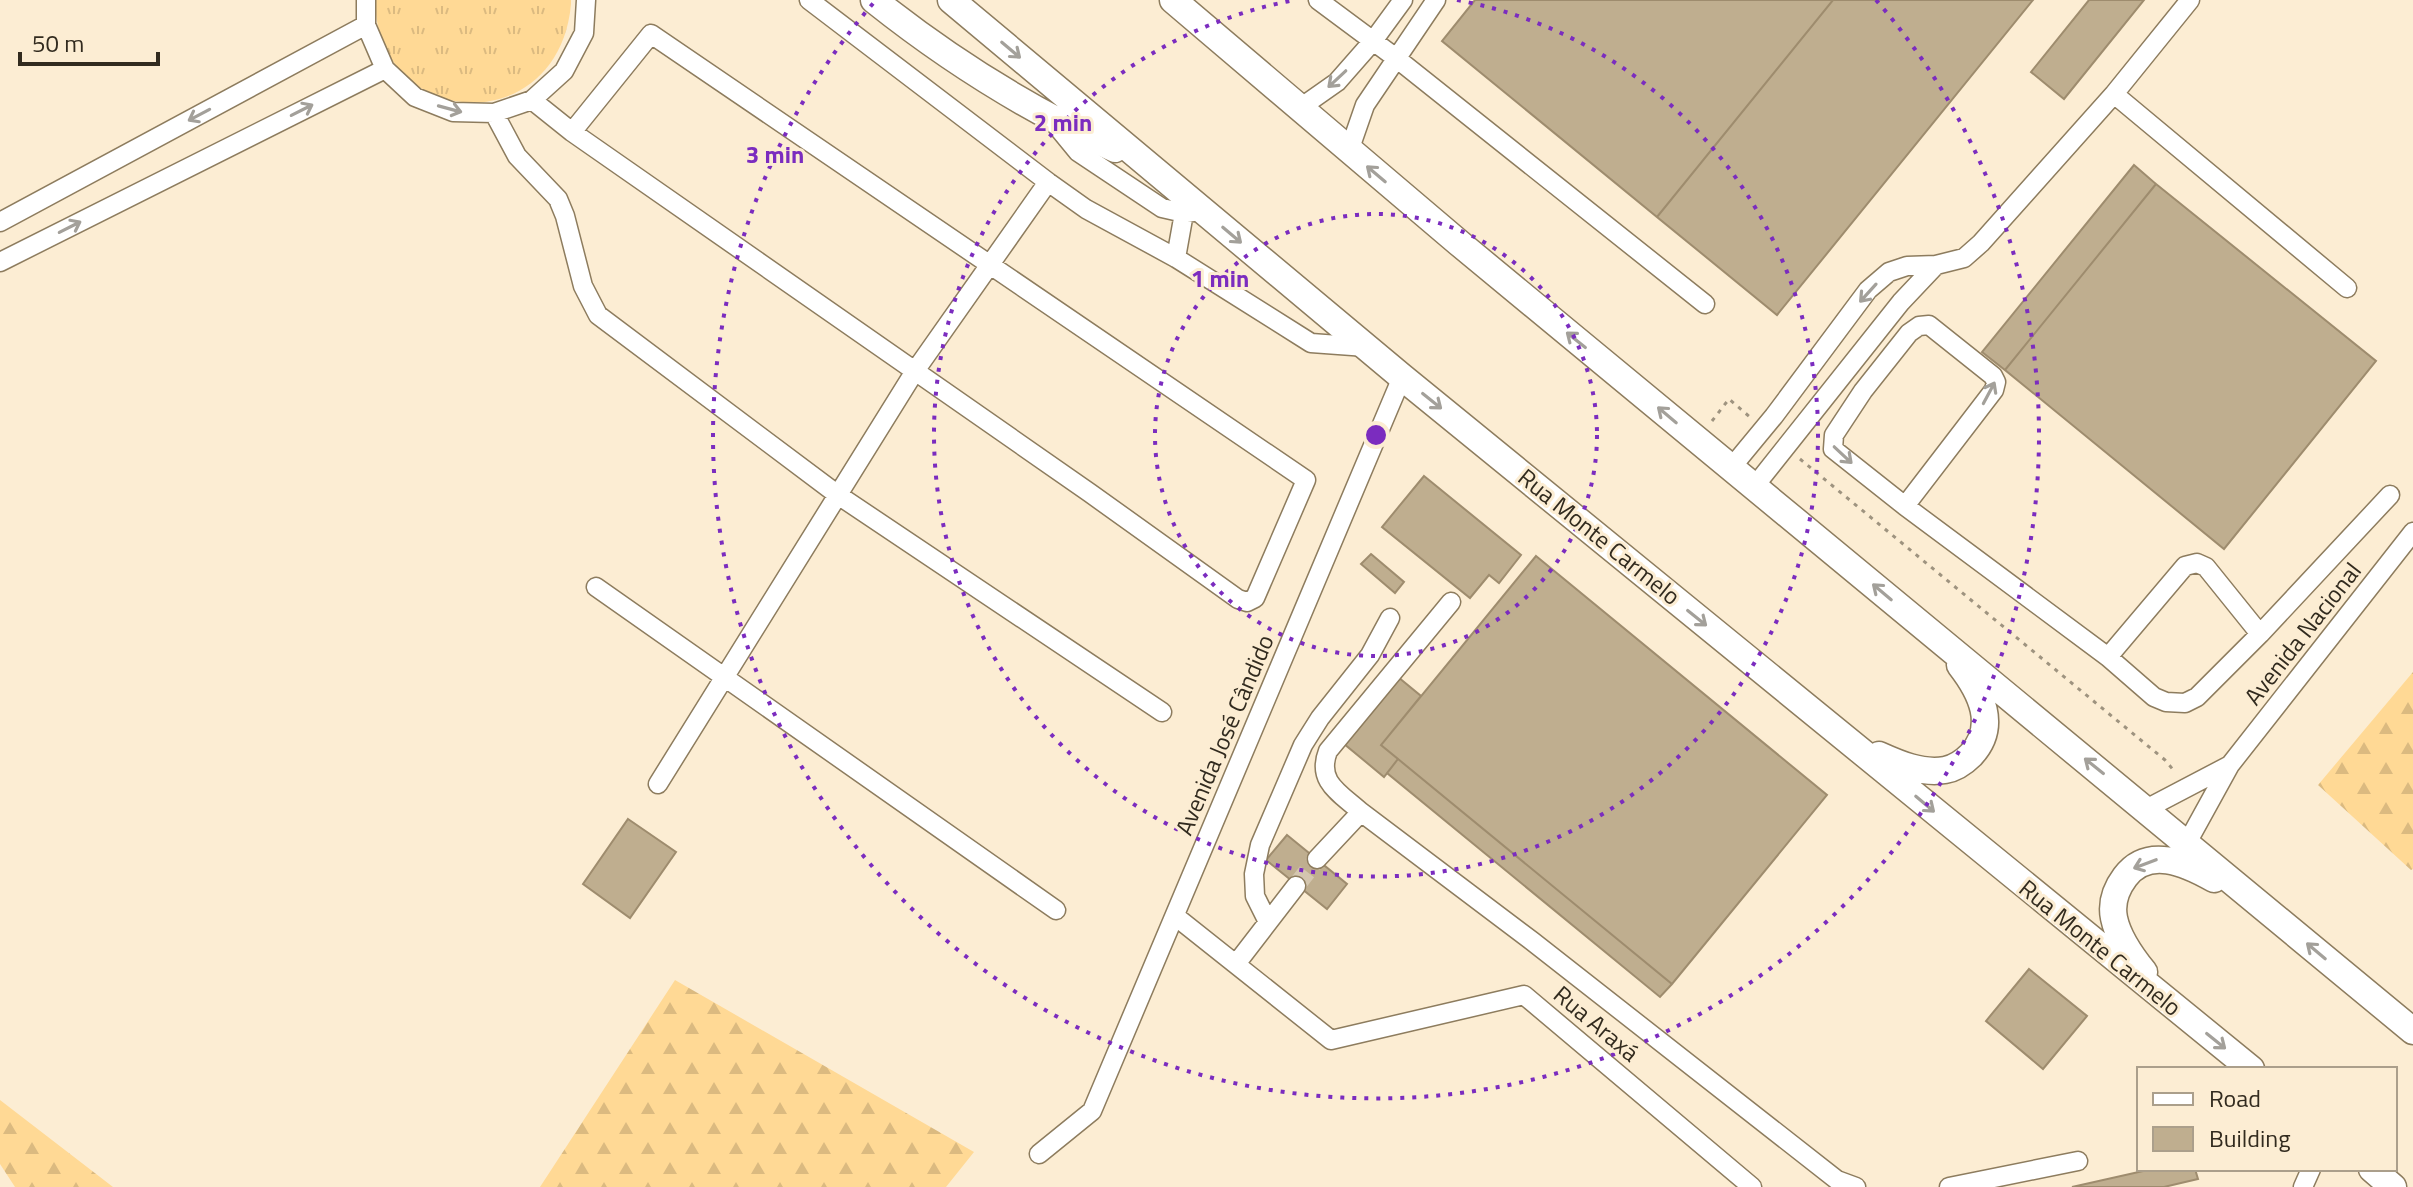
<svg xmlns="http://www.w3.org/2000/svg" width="2413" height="1187" viewBox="0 0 2413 1187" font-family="'Titillium Web',sans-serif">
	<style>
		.grass { fill: url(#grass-tufts) }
		.forest { fill: url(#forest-firs) }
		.building { fill: #bfae8f; stroke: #9e8c6e; stroke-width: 2 }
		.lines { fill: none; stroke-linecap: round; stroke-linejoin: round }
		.minor-tunnel { stroke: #d4c6af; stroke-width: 18; stroke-dasharray: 18 9; stroke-linecap: butt }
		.minor-casing { stroke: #8d7c5e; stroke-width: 21 }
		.highway-casing { stroke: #8d7c5e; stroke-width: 29 }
		.path { stroke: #9e937f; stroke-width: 3; stroke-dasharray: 4 6; stroke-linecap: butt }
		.minor { stroke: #fff; stroke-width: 18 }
		.highway { stroke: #fff; stroke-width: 26 }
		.oneway { stroke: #a3a09a }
		.ring { fill: none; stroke: #7b2cbf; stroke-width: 4; stroke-dasharray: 4 8 }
		.labels { text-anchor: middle; stroke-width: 6; stroke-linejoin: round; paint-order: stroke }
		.street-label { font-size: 24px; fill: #322b1f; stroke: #fcedd3 }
		.centre { fill: #7b2cbf; stroke: #fcedd3; stroke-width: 4 }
		.ring-label { font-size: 24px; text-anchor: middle; font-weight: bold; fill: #7b2cbf; stroke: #fcedd3; stroke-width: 6; stroke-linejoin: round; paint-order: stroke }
	</style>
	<defs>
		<pattern id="grass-tufts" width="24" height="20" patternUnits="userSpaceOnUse" patternTransform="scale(2)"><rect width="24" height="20" fill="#ffd995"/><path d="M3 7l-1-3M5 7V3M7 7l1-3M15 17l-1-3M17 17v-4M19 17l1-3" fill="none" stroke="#dbba80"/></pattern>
		<pattern id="forest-firs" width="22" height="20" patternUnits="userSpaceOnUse" patternTransform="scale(2)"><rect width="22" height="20" fill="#ffd995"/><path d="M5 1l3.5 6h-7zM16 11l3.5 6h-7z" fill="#dbba80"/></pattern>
	</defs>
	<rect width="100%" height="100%" fill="#fcedd3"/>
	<!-- grass -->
	<path class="grass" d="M375,0H571V4C559,140 377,132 375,0Z"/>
	<!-- forest -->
	<path class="forest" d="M2413,672V869L2411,870L2318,785Z
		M675,980L974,1152L946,1187H540Z
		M0,1100L113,1187H15L0,1164Z"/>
	<!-- building -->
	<path class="building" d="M1475,0H1833L1657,217L1442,41Z
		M1833,0H2033L1777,315L1657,217Z
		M2089,0H2144L2064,99L2031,72Z
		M2134,165L2156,184L2005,370L1982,352Z
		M2156,184L2376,361L2224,549L2005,370Z
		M1424,476L1521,555L1499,583L1489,575L1470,598L1382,527Z
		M1371,554L1404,582L1395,593L1361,564Z
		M1536,556L1827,795L1672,984L1381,745Z
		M1398,677L1421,696L1381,745L1398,759L1384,777L1343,743Z
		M1398,759L1672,984L1660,997L1387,773Z
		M628,819L676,852L630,918L583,884Z
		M1287,835L1347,884L1327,909L1266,860Z
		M2029,969L2087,1016L2043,1069L1986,1021Z
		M2152,1169H2195L2198,1179L2164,1187H2072Z"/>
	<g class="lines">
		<!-- minor-tunnel -->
		<path class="minor-tunnel" d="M1296,886L1317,859"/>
		<defs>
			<path id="minor" d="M366,0V25L385,69L415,97L453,112L494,113L532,100L564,71L584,33L586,0
				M809,0L1048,182
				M1318,0L1396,58L1705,304
				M651,34L1306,480L1255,598L1247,602L1238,599L1090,493L572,132Z
				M2114,94L2347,288
				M532,100L572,132
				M1300,108L1337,82L1373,41L1403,0
				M494,113L517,156L558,199L565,216L583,286L598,315L838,495L1162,712
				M1055,124L1078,152L1162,208L1184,213L1203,211
				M1349,151L1365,105L1436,0
				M0,222L366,25
				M1176,258L1184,213
				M0,262L385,69
				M1731,468L1774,416L1868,290L1889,272L1907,266L1936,265L1964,258L1981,243L2114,94L2190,0
				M1754,487L1901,302L1936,265
				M1905,506L1994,390L1996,382L1993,376L1929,325L1919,326L1909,333L1863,391L1834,435L1833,449L1905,506L2108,657L2154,697L2166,702L2185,703L2197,697L2260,634L2390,495
				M596,587L1056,910
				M2108,657L2185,566L2197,563L2206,567L2260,634
				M658,784L915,371L1048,182L1086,209L1176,258L1311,343L1366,347
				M2146,809L2230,765
				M1361,812C1340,793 1316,782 1328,751L1451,602
				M2187,843L2230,765L2413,532
				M1317,859L1361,812L1532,941L1837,1180L1856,1187
				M1175,916L1331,1040L1524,995L1752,1187
				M1268,922L1255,896L1254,874L1260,845L1303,745L1320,718L1370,655L1390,618
				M1236,964L1296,886
				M1039,1154L1092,1111L1402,377
				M1949,1187L2078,1161
				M2303,1187L2311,1169"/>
			<path id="highway" d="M874,0C948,59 1029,110 1115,149
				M951,0L1402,377L2251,1069
				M1173,0L1459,243L2413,1031
				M1879,755C1899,764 1922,774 1945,770C1956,768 1964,762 1971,755C1998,726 1981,692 1960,665
				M2144,972C2131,956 2118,938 2114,918C2111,903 2116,889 2125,877C2148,846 2186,863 2214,879
				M2372,1169L2393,1187"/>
		</defs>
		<!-- minor casing -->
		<use href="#minor" class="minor-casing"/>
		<!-- highway casing -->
		<use href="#highway" class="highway-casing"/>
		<!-- path -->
		<path class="path" d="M1712,421L1729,399L1751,418
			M1800,459L2165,760L2175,772"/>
		<!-- minor -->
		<use href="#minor" class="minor"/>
		<!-- highway -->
		<use href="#highway" class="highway"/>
	</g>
	<!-- one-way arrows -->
	<defs><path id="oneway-shaft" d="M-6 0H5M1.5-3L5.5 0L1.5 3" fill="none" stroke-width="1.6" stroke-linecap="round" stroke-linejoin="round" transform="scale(2)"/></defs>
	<g class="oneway">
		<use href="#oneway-shaft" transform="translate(1011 50) rotate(40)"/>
		<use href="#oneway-shaft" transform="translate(1337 79) rotate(137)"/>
		<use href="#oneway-shaft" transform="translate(450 109) rotate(15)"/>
		<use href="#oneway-shaft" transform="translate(302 110) rotate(-27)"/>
		<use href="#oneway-shaft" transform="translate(199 115) rotate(152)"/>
		<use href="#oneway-shaft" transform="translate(1376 174) rotate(-140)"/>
		<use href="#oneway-shaft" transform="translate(70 227) rotate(-27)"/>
		<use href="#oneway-shaft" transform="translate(1232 235) rotate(40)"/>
		<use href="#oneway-shaft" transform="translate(1868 293) rotate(132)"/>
		<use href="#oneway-shaft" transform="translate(1576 340) rotate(-141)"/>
		<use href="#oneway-shaft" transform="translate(1989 393) rotate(-62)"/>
		<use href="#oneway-shaft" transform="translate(1432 401) rotate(39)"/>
		<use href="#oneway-shaft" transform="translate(1667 415) rotate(-140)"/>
		<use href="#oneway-shaft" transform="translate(1843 455) rotate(43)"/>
		<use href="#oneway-shaft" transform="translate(1882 592) rotate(-140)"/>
		<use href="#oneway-shaft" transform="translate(1697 618) rotate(39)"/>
		<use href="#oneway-shaft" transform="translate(2094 766) rotate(-141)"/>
		<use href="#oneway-shaft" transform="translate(1925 804) rotate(40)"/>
		<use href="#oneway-shaft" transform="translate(2145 864) rotate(159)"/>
		<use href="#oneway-shaft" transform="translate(2316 951) rotate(-140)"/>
		<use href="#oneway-shaft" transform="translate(2216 1041) rotate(39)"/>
	</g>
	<!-- distance rings -->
	<g class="ring">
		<circle cx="1376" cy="435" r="221"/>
		<path d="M1457 0A442 442 0 1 1 1295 0"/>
		<path d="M1876 0A663 663 0 1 1 876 0"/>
	</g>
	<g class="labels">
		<!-- street labels -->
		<g class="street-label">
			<text transform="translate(1599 537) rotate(39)" y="8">Rua Monte Carmelo</text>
			<text transform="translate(2303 634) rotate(-52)" y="8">Avenida Nacional</text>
			<text transform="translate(1225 735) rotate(-67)" y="8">Avenida José Cândido</text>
			<text transform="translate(2100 948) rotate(39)" y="8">Rua Monte Carmelo</text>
			<text transform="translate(1596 1024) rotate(40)" y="8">Rua Araxá</text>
		</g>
	</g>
	<circle cx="1376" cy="435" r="12" class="centre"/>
	<g class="ring-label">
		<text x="1063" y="131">2 min</text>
		<text x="775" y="163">3 min</text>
		<text x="1220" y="287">1 min</text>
	</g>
	<!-- legend -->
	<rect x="2137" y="1067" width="260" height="104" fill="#fcedd3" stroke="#ab9f8b" stroke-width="2"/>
	<rect x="2153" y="1093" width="40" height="12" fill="#ffffff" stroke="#ab9f8b" stroke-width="2"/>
	<text x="2209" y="1107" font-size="24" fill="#322b1f">Road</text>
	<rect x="2153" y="1127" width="40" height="24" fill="#bfae8f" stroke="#ab9f8b" stroke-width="2"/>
	<text x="2209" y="1147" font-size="24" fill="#322b1f">Building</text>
	<!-- scale -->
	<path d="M20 52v12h138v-12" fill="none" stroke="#322b1f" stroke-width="4"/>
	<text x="32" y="52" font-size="24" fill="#322b1f" stroke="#fcedd3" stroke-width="6" paint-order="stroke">50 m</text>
</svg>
